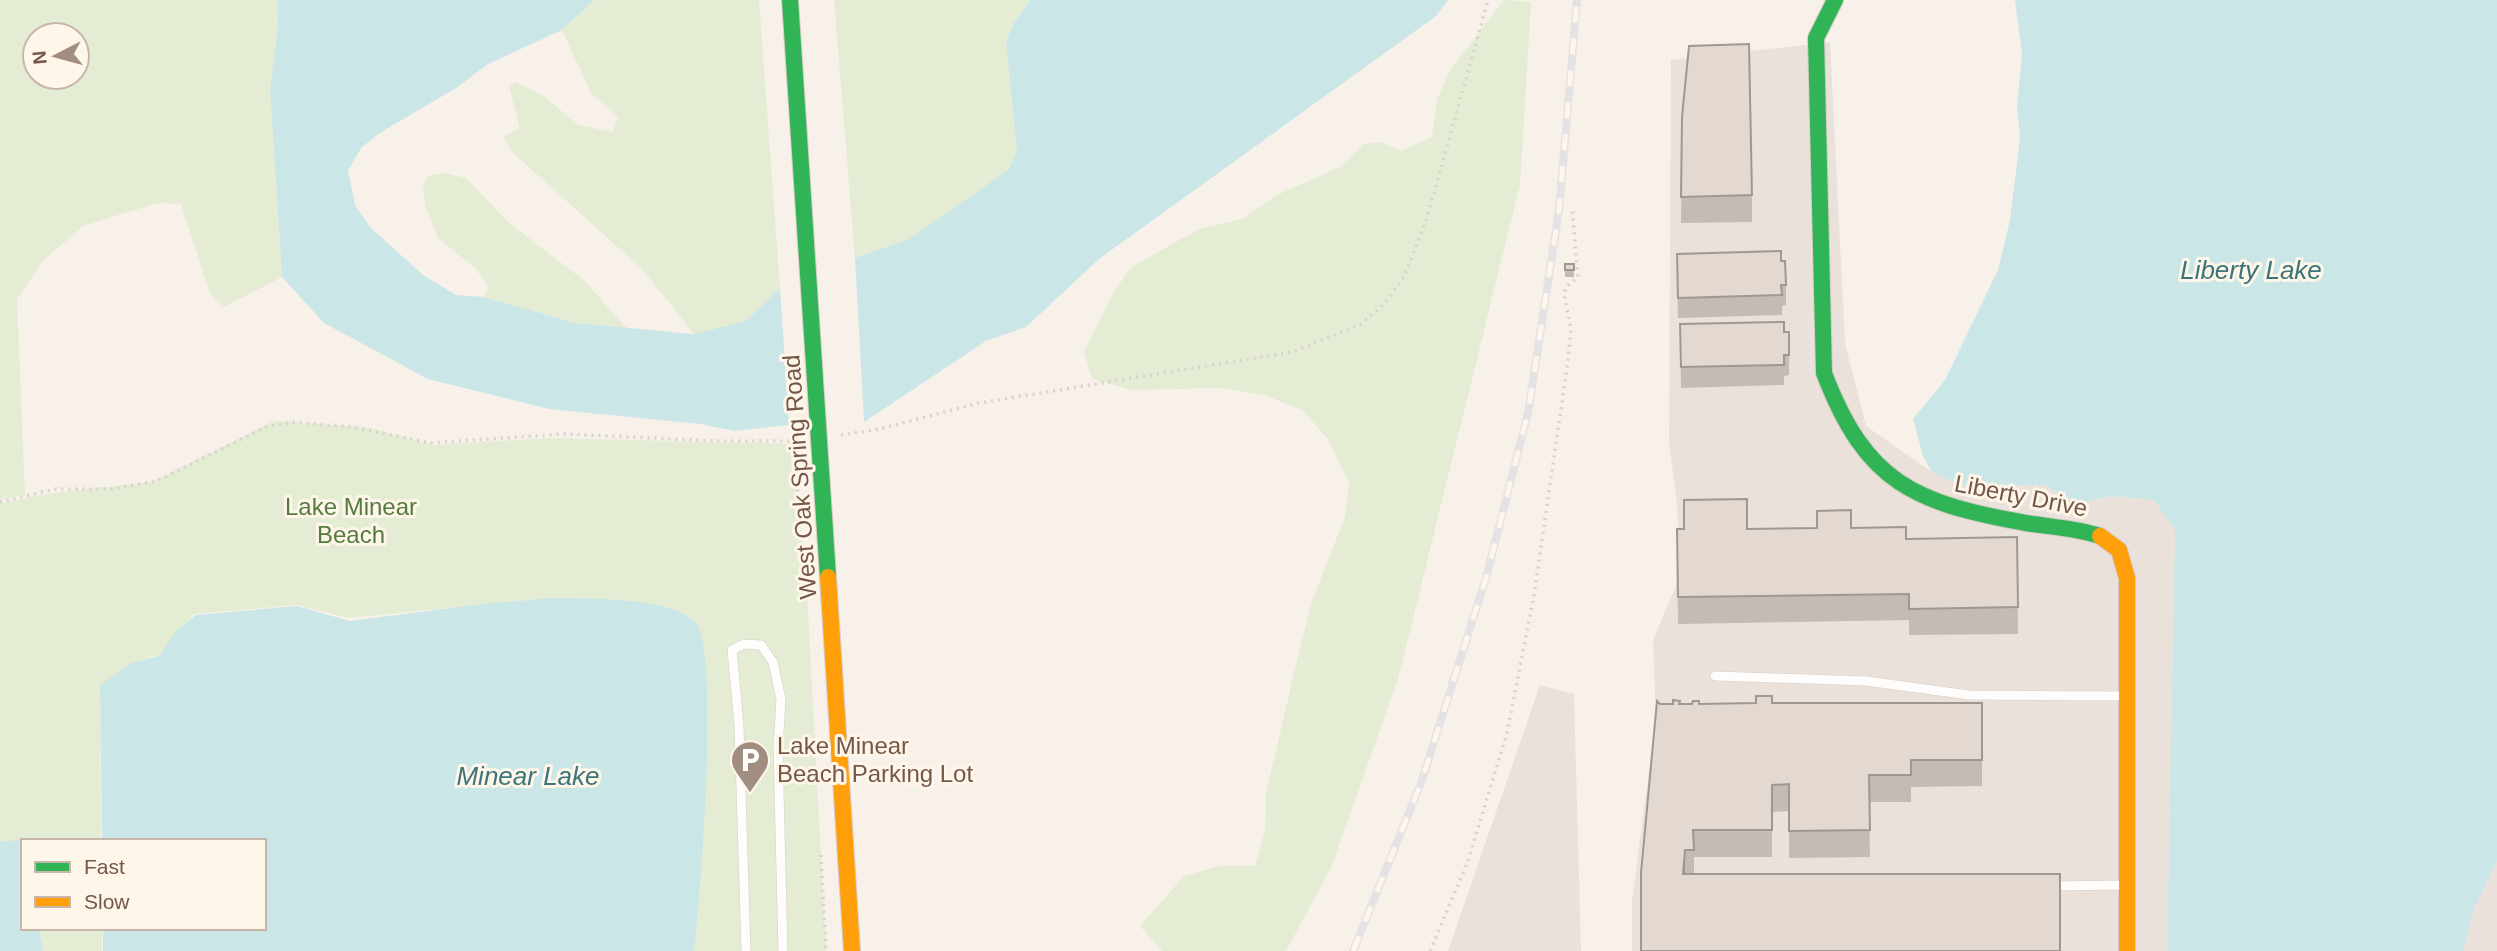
<svg xmlns="http://www.w3.org/2000/svg" width="2497" height="951" viewBox="0 0 2497 951" font-family="Arial,sans-serif">
	<style>
		.industrial { fill: #eae1da }
		.green { fill: #e4edd4; fill-rule: evenodd }
		.water { fill: #cbe6e7 }
		.lines { fill: none; stroke-linecap: round; stroke-linejoin: round }
		.lane-casing { stroke: #d6ccc6; stroke-width: 10 }
		.fast-casing { stroke: #d6ccc6; stroke-width: 18 }
		.slow-casing { stroke: #d6ccc6; stroke-width: 18 }
		.path { stroke: #dad1cd; stroke-width: 3.5; stroke-dasharray: 2 5; stroke-linecap: butt }
		.lane { stroke: #fefdfc; stroke-width: 9 }
		.fast { stroke: #30b455; stroke-width: 16 }
		.slow { stroke: #ff9f0a; stroke-width: 16 }
		.rail-casing { stroke: #e4e2e4; stroke-width: 8 }
		.rail { stroke: #fff6ea; stroke-width: 5; stroke-dasharray: 16; stroke-linecap: butt }
		.wall { fill: #c3bbb4 }
		.shaded-wall { fill: #9f9892 }
		.building { fill: #e3d9d1; stroke: #9f9892; stroke-width: 2 }
		.labels { text-anchor: middle; stroke-width: 6; stroke-linejoin: round; paint-order: stroke }
		.street-label { font-size: 24px; fill: #755749; stroke: #fff6ea }
		.park-label { font-size: 24px; fill: #557b41; stroke: #fff6ea }
		.poi-label { font-size: 24px; fill: #755749; stroke: #fff6ea; text-anchor: start }
		.water-label { font-size: 26px; font-style: italic; fill: #3c747b; stroke: #fff6ea }
	</style>
	<rect width="100%" height="100%" fill="#f7f1ea"/>
	<!-- industrial -->
	<path class="industrial" d="M1830,42L1845,343L1866,426L1932,472L1962,486L2045,485L2074,504L2112,496L2154,500L2175,530L2167,951H1632V901L1656,717L1653,640L1680,576L1677,504L1669,443L1671,60Z
		M1540,685L1574,694L1581,951H1448Z
		M2497,861V951H2463L2474,909Z"/>
	<!-- green -->
	<path class="green" d="M0,0H277L278,26L270,89L282,277L224,307L210,294L181,204L157,203L83,226L44,260L17,299L25,495L0,500ZM35,35H77V77H35Z
		M594,0H759L780,288L746,321L694,334L642,269L511,151L503,136L520,129L509,86L515,82L544,96L578,125L613,132L618,117L591,93L562,30Z
		M834,0H1030L1013,24L1006,42L1017,152L1008,170L909,239L855,258Z
		M1504,0L1531,2L1520,185L1398,679L1331,868L1286,951H1162L1140,926L1184,876L1219,866H1255L1265,831L1266,793L1299,652L1312,601L1345,517L1349,484L1328,439L1302,410L1264,395L1220,388L1133,390L1092,379L1084,351L1112,295L1131,267L1199,229L1242,219L1277,195L1340,167L1364,144L1381,142L1401,151L1432,137L1437,99L1451,69Z
		M445,173L466,178L509,223L585,281L627,329L576,323L483,297L489,287L475,268L438,238L425,205L423,184L428,176Z
		M274,421L366,427L434,445L548,438L791,444L806,574L826,951H689L668,609L626,600H526L349,618L297,605L194,614L159,655L131,663L100,686L101,841L26,839L0,843V503L58,492L152,482Z
		M40,928H102V951H43Z"/>
	<!-- water -->
	<path class="water" d="M277,0H594L562,30L488,64L456,88L378,134L361,148L348,171L355,205L371,228L423,275L456,295L483,297L576,323L694,334L746,321L780,288L789,425L735,431L700,424L549,409L428,379L324,323L282,277L270,89L278,26Z
		M1030,0H1448L1436,16L1099,259L1026,327L986,341L864,422L855,258L909,239L1008,170L1017,152L1006,42L1013,24Z
		M2015,0H2497V861L2474,909L2463,951H2167L2175,530L2154,500L2112,496L2074,504L2045,485L1962,486L1932,472L1923,456L1913,419L1945,380L1998,270L2010,220L2020,138L2017,106L2022,54Z
		M552,598C586,599 673,596 696,623C720,651 700,904 694,951H103V928H264V841H102L100,685L131,663L159,656L177,630L196,615L297,606L350,621L482,604Z
		M25,839L23,928H39L43,951H0V842Z"/>
	<g class="lines">
		<defs>
			<path id="lane" d="M1715,676L1866,681L1969,695L2125,696
				M2048,886L2125,885
				M746,951L739,725L732,650L744,644L761,645L773,662L781,699L778,748L783,951"/>
			<path id="fast" d="M790,0L828,577
				M1835,0L1816,38L1824,373C1866,483 1914,503 2026,523C2050,527 2076,528 2100,536"/>
			<path id="slow" d="M2100,536L2119,550L2127,578V951
				M828,577L852,951"/>
		</defs>
		<!-- lane casing -->
		<use href="#lane" class="lane-casing"/>
		<!-- fast casing -->
		<use href="#fast" class="fast-casing"/>
		<!-- slow casing -->
		<use href="#slow" class="slow-casing"/>
		<!-- path -->
		<path class="path" d="M841,435L880,429L979,403L1292,352L1361,324L1384,304L1404,277L1427,218L1488,0
			M791,441L798,495
			M0,502L56,489H112L157,481L266,427L292,422L352,427L430,443L564,434L718,441H796
			M821,855L826,951
			M1430,951L1468,861L1507,733L1534,595L1567,368L1571,329L1564,294L1566,287L1578,277L1572,207"/>
		<!-- lane -->
		<use href="#lane" class="lane"/>
		<!-- fast -->
		<use href="#fast" class="fast"/>
		<!-- slow -->
		<use href="#slow" class="slow"/>
		<defs>
			<path id="rail" d="M1353,951L1421,783L1486,578L1528,413L1559,210L1577,0"/>
		</defs>
		<!-- rail casing -->
		<use href="#rail" class="rail-casing"/>
		<!-- rail -->
		<use href="#rail" class="rail"/>
	</g>
	<!-- wall -->
	<path class="wall" d="M1682,117L1752,195V222L1681,223Z
		M1677,254L1781,261L1786,285V305L1782,306V315L1678,318Z
		M1565,264H1574V277H1565Z
		M1680,324L1784,332L1789,355V375L1784,376V385L1681,388Z
		M1684,500L1747,529L1851,528L1906,539L2017,537L2018,634L1909,635V620L1678,624L1677,529H1684Z
		M1772,703H1982V786L1911,787V802H1869L1870,857L1789,858V811L1772,812V857H1694V874L1641,951L1660,704Z"/>
	<!-- shaded-wall -->
	<path class="shaded-wall" d="M1685,850V877L1683,874Z"/>
	<!-- building -->
	<path class="building" d="M1749,44L1752,195L1681,197L1682,117L1689,46Z
		M1781,251V261H1785L1786,285H1781L1782,295L1678,298L1677,254Z
		M1565,264H1574V270H1565Z
		M1784,322V332H1789V355H1784V365L1681,367L1680,324Z
		M1747,499V529L1817,528V511L1851,510V528L1906,527V539L2017,537L2018,607L1909,609V594L1678,597L1677,529H1684V500Z
		M1756,696H1772V703H1982V760H1911V775H1869L1870,830L1789,831V784L1772,785V830H1693L1694,850H1685L1683,874H2060V951H1641V873L1657,701L1660,704H1673V700L1680,701L1679,704H1692L1693,701H1699V704L1756,703Z"/>
	<!-- icons -->
	<defs>
		<symbol id="parking-pin" viewBox="-11 -11 22 30"><path d="M0 17L-7.5 6A9.5 9.5 0 1 1 7.5 6Z" fill="#a28d81" stroke="#fff6ea"/><path d="M-3.5-5.5H1a3.5 3.5 0 0 1 0 7H-1V5.5H-3.5ZM-1-3.4V-.6H.8a1.4 1.4 0 0 0 0-2.8Z" fill="#fff"/></symbol>
	</defs>
	<g fill-rule="evenodd">
		<use href="#parking-pin" x="728" y="738" width="44" height="60"/>
	</g>
	<g class="labels">
		<!-- street labels -->
		<g class="street-label">
			<text transform="translate(800 477) rotate(-94)" y="8">West Oak Spring Road</text>
			<text transform="translate(2021 496) rotate(11)" y="8">Liberty Drive</text>
		</g>
		<!-- park labels -->
		<g class="park-label">
			<text x="351" y="515">Lake Minear<tspan x="351" dy="28">Beach</tspan></text>
		</g>
		<!-- poi labels -->
		<g class="poi-label">
			<text x="777" y="754">Lake Minear<tspan x="777" dy="28">Beach Parking Lot</tspan></text>
		</g>
		<!-- water labels -->
		<g class="water-label">
			<text x="2251" y="279">Liberty Lake</text>
			<text x="528" y="785">Minear Lake</text>
		</g>
	</g>
	<!-- legend -->
	<rect x="21" y="839" width="245" height="91" fill="#fff6ea" stroke="#c8b6aa" stroke-width="2"/>
	<rect x="35" y="862" width="35" height="10" fill="#30b455" stroke="#c8b6aa" stroke-width="2"/>
	<text x="84" y="874" font-size="21" fill="#755749">Fast</text>
	<rect x="35" y="897" width="35" height="10" fill="#ff9f0a" stroke="#c8b6aa" stroke-width="2"/>
	<text x="84" y="909" font-size="21" fill="#755749">Slow</text>
	<!-- north arrow -->
	<g transform="translate(56 56) rotate(264)"><circle r="33" fill="#fff6ea" stroke="#c8b6aa" stroke-width="2"/>
	<path d="M0-5L12 26L0 18L-12 26Z" fill="#a28d81"/>
	<text y="-10" font-size="19" font-weight="bold" text-anchor="middle" fill="#755749">N</text>
	</g>
</svg>
